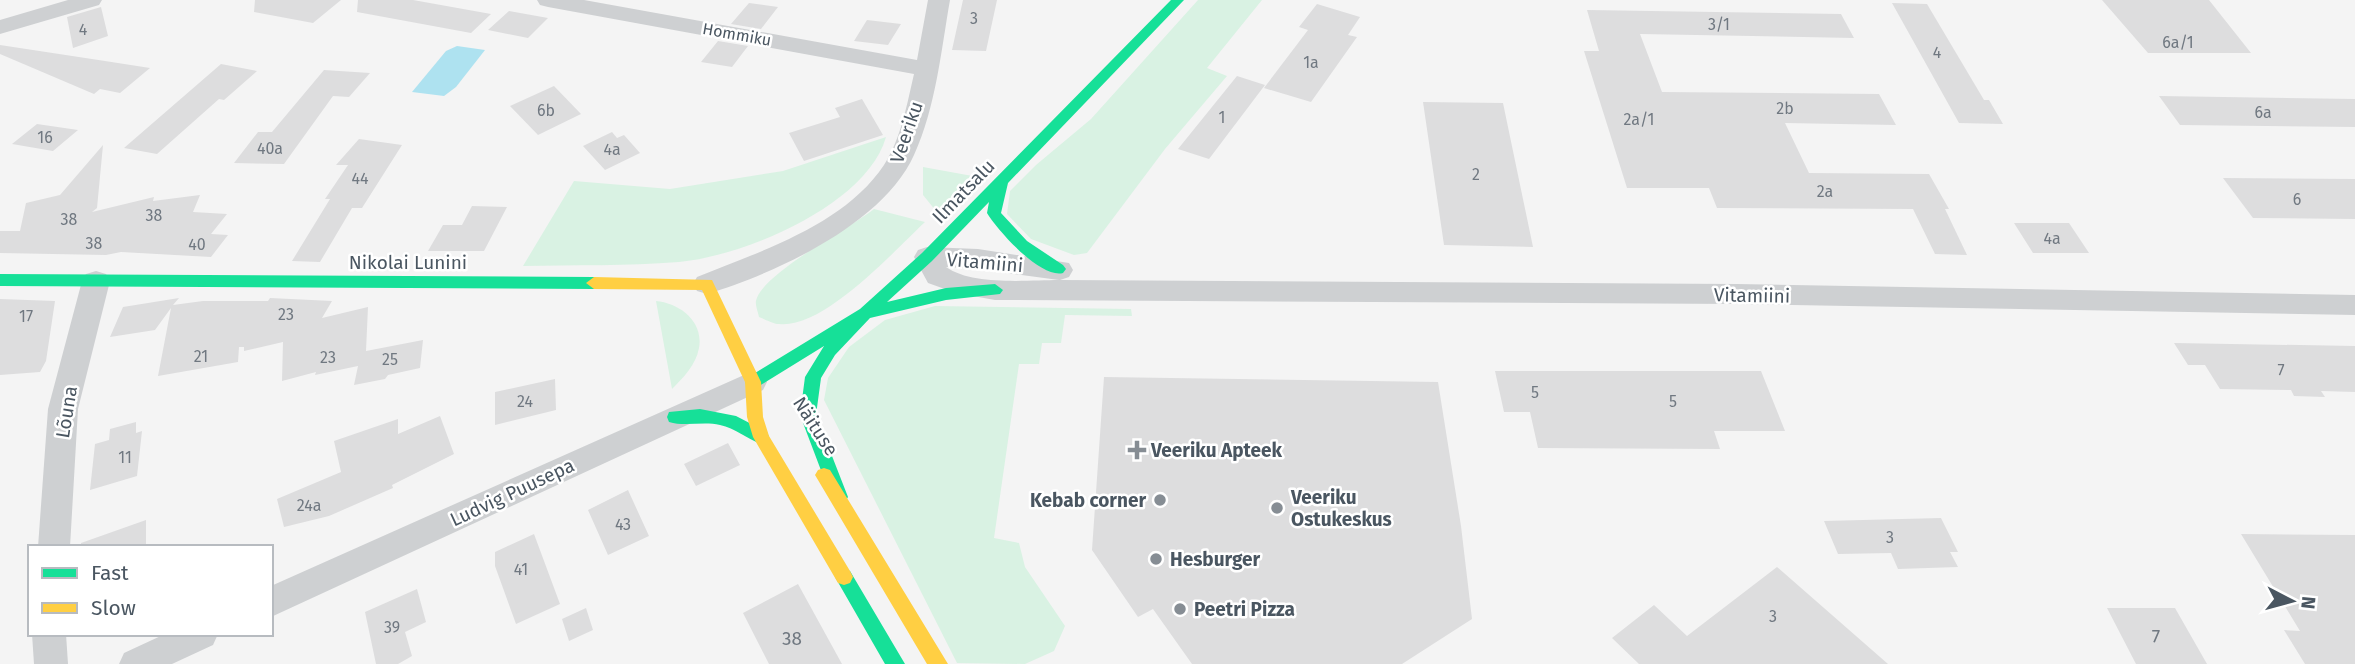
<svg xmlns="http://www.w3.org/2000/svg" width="2355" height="664" viewBox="0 0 2355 664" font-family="'Fira Sans',sans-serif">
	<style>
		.green { fill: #d9f2e3 }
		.water { fill: #aee2f0 }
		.building { fill: #ddddde }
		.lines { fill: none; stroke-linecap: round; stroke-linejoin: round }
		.street { fill: #ced0d2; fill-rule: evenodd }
		.fast { fill: #16e098; fill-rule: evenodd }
		.slow { fill: #ffcf43; fill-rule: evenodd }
		.poi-dot { fill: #868d94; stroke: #fff; stroke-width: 2.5 }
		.labels { text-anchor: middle; stroke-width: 5; stroke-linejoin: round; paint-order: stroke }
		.number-label { font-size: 16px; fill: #707881 }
		.far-street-label { font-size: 16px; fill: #4a5661; stroke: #fff }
		.street-label { font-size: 19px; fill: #4a5661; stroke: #fff }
		.poi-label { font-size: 19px; font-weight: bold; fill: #4a5661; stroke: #fff; text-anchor: start }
		.near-number-label { font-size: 19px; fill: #707881 }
	</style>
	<rect width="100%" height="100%" fill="#f4f4f4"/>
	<!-- green -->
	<path class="green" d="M1198,0H1262L1207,68L1227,76L1165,149L1087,253L1074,255L1031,239L1007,214L1010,191L1036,165L1091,119Z
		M886,137C867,205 744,256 679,262C627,266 574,265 523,266L574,181L670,189L783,171Z
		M923,167L978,177L936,211L923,195Z
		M874,209L925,222C894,251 824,329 779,324C773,324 765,319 759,317C758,312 755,305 756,301C761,274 850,228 874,209Z
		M656,301C679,303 704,321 699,348C696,365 683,378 672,389Z
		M935,306L1131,309L1132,316L1065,315L1061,343H1042L1039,364H1019L994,538L1019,543L1025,567L1065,626L1054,651L1025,664L957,663L824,400L828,378L849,347L885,320Z"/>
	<!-- water -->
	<path class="water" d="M457,46L485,50L456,87L444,96L412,92L446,51Z"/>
	<!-- building -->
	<path class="building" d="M255,0H341L313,23L254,12Z
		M358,0H413L491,14L471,33L357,12Z
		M963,0H997L986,51L952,50Z
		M2102,0H2209L2251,53H2148Z
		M749,3L778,7L761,29L731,24Z
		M1892,3L1927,4L1984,100H1989L2003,124L1959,123Z
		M1317,4L1360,17L1348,35L1357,37L1311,102L1264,88L1308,30L1299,27Z
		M101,7L108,36L73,48L67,17Z
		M1587,10L1841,14L1854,38L1640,34L1662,92L1879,94L1896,125L1785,123L1809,173L1929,174L1949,209H1945L1967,255L1935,254L1913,209L1717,208L1709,188H1627L1584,51H1599Z
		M509,11L548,18L528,38L488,30Z
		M867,20L901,24L888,45L854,41Z
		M718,41L748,46L732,67L701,62Z
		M0,45L105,61L150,68L120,93L100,89L94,94L0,54Z
		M221,64L257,71L224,100L219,99L157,154L124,148Z
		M324,70L370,73L349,97L333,96L284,164L234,163L258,132H272Z
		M1237,76L1265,85L1209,159L1178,149Z
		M554,86L581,114L538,135L510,106Z
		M2159,96L2355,99V127L2180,125Z
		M862,99L883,135L804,161L789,133L840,117L835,108Z
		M1423,102L1503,103L1533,247L1444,245Z
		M37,124L78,130L53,151L12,144Z
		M612,132L617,138L624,135L640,153L605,170L583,146Z
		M359,139L402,145L362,208H352L320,262L292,261L330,199H325L348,165H336Z
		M103,145L97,208L92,212L154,197L153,201L200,195L193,212L227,214L211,234L228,235L211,257L121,252L106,255L0,253V231H20L26,203L60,195Z
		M2223,178L2355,179V219L2253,218Z
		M472,206L507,207L484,251H428L443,225H462Z
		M2014,223H2069L2089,253H2033Z
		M179,298L173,305L203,301H268L270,298L332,301L322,318L368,307L366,351L423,340L420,368L388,375L385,379L354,385L358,366L315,375L316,372L282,381L283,342L244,351V347H239L238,362L158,376L171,308L155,330L110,337L123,307Z
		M0,299L55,301L46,361L40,372L0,375Z
		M2174,343L2355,346V392L2321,391L2325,397L2294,396L2291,390L2220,389L2205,365H2188Z
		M1495,371H1761L1785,431H1714L1720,449L1538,448L1530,412H1504Z
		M1104,377L1438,382L1461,526L1472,619L1402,664H1192L1153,609L1138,617L1092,550Z
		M555,379L556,410L495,425V392Z
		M440,416L454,454L392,485L393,488L329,516L284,527L277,499L341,472L334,441L398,419V434Z
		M136,422V433L142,431L137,476L90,490L95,444L109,440L110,429Z
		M728,443L740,465L696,486L684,464Z
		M628,490L649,536L608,555L588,510Z
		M1941,518L1958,552H1950L1958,567L1898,569L1891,553L1838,554L1824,521Z
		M146,520V547H81V543Z
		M534,534L560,604L516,624L495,566V552Z
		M2241,534L2355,535V664H2305L2284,630L2300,631Z
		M1777,567L1888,664H1639L1612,638L1654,605L1687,636Z
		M798,584L842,664H769L743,613Z
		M417,589L426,622L405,632L412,656L398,664H376L365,612Z
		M586,608L593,630L569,641L562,619Z
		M2107,608H2175L2207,664H2136Z"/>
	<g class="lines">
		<!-- street -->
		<path class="street" d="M68,0H102L99,5L0,34V20Z
			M537,0H584L917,60L928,0H950C941,51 936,107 914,155C883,224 776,273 707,294L697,291L693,284L697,277C761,251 844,225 884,165C901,139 907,104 914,74L548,7L540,5Z
			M927,247L978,249L1069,263L1073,270L1069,277L1060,280L1736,284L2355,295V315L1736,304L995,300L956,293L928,283L914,257L918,250ZM946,267L978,269L1059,280C1027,280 973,286 946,267Z
			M96,271L106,274L110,281L78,409L70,547H38L48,409L82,281L86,274Z
			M753,371L763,374L767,382L763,390L271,617V586Z
			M32,634H66L68,664H34Z
			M165,634H218L213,645L172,664H119L124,653Z"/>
		<!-- fast -->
		<path class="fast" d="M1171,0H1184L1008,183L1001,213L1027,241L1063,265L1066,269L1063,273C1041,279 998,231 987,213L989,202L932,261L887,302L946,288L995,284L1003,290L1000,294L946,300L870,318L835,355L821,378L816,415L848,497L845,502L839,504L833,502L800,415L805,377L824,346L759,386H747L745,382L747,378L860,309L922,253Z
			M0,274L594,277L602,283L594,289L0,286Z
			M700,409L736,416L767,432L769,437L767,442L761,444C747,439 735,428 720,425C703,421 685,427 669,422L667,417L669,412Z
			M844,569L850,571L905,664H885L835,577L838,571Z"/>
		<!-- slow -->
		<path class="slow" d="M594,277L712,280L761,382L763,417L769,436L850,571L853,577L850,583L844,585L838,583L753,437L747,417L745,382L702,290L594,289L586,283Z
			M824,468L830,470L948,664H927L818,480L815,475L818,470Z"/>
	</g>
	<!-- markers -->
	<g class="poi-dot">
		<path d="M1133.5 439.5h7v7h7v7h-7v7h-7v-7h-7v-7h7z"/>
		<circle cx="1160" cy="500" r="7"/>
		<circle cx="1277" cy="508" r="7"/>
		<circle cx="1156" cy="559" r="7"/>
		<circle cx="1180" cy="609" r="7"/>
	</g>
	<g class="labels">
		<!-- number labels -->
		<g class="number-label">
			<text x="974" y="24">3</text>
			<text x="1719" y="30">3/1</text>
			<text x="83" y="35">4</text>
			<text x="2178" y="48">6a/1</text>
			<text x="1937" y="58">4</text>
			<text x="1311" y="68">1a</text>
			<text x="1785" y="114">2b</text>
			<text x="546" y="116">6b</text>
			<text x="2263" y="118">6a</text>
			<text x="1222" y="123">1</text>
			<text x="1639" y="125">2a/1</text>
			<text x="45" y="143">16</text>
			<text x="270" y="154">40a</text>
			<text x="612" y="155">4a</text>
			<text x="1476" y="180">2</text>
			<text x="360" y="184">44</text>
			<text x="1825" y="197">2a</text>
			<text x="2297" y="205">6</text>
			<text x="154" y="221">38</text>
			<text x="69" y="225">38</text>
			<text x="2052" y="244">4a</text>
			<text x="94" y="249">38</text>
			<text x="197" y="250">40</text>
			<text x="286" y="320">23</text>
			<text x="26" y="322">17</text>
			<text x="201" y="362">21</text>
			<text x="328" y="363">23</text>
			<text x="390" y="365">25</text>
			<text x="2281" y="376">7</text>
			<text x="1535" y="398">5</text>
			<text x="525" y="407">24</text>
			<text x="1673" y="407">5</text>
			<text x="125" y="463">11</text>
			<text x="309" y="511">24a</text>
			<text x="623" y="530">43</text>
			<text x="1890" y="543">3</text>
			<text x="521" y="575">41</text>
			<text x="1773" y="622">3</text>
			<text x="392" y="633">39</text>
		</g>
		<!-- far-street labels -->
		<g class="far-street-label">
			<text transform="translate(737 34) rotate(10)" y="6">Hommiku</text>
		</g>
		<!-- street labels -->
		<g class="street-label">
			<text transform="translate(906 132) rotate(-71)" y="7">Veeriku</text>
			<text transform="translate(963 191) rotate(-46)" y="7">Ilmatsalu</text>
			<text x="408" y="269">Nikolai Lunini</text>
			<text transform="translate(985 262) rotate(5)" y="7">Vitamiini</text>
			<text transform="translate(1752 295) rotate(1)" y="7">Vitamiini</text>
			<text transform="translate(66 412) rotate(-81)" y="7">Lõuna</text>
			<text transform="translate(816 426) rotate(57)" y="7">Näituse</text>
			<text transform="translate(512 492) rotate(-25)" y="7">Ludvig Puusepa</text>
		</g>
		<!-- poi labels -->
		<g class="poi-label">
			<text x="1151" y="457">Veeriku Apteek</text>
			<text x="1291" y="504">Veeriku<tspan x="1291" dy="22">Ostukeskus</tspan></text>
			<text x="1146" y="507" text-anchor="end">Kebab corner</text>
			<text x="1170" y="566">Hesburger</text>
			<text x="1194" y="616">Peetri Pizza</text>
		</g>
		<!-- near-number labels -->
		<g class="near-number-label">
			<text x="2156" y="643">7</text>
			<text x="792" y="645">38</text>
		</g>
	</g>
	<!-- legend -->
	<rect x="28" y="545" width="245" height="91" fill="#ffffff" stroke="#b7bbc0" stroke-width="2"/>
	<rect x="42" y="568" width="35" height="10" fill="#16e098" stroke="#b7bbc0" stroke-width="2"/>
	<text x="91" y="580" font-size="21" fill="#4a5661">Fast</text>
	<rect x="42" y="603" width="35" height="10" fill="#ffcf43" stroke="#b7bbc0" stroke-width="2"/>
	<text x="91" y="615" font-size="21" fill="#4a5661">Slow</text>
	<!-- north arrow -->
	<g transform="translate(2292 601) rotate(96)" stroke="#ffffff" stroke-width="5" paint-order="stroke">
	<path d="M0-5L12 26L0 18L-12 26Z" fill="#4a5661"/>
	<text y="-10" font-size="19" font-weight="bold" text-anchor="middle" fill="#4a5661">N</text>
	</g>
</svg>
